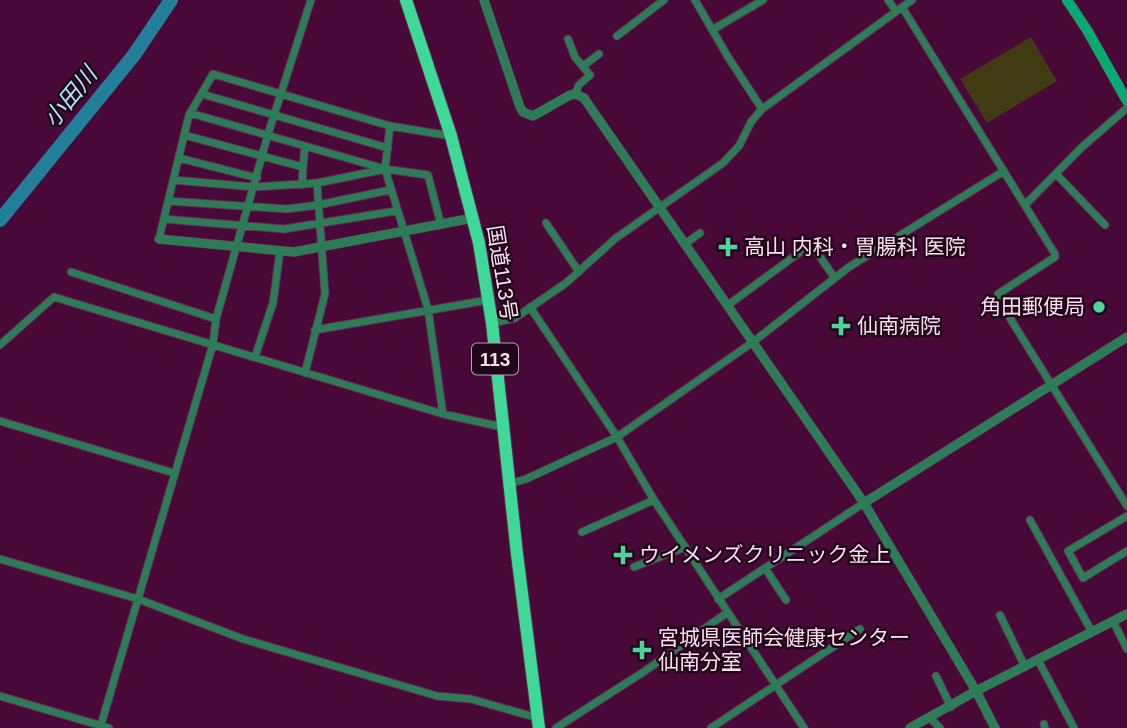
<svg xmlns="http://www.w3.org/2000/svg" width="1127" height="728" viewBox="0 0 1127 728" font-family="Arial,'Noto Sans JP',sans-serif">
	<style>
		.green { fill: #413b13 }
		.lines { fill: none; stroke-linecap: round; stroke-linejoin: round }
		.river { stroke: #237f99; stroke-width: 14 }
		.minor-casing { stroke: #652a56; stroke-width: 9 }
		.tertiary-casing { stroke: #652a56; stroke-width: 10 }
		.secondary-casing { stroke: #652a56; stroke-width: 11 }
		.trunk-casing { stroke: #652a56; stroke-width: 14 }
		.minor { stroke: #2d7c58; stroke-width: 7 }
		.tertiary { stroke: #2d7c58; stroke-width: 9 }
		.secondary { stroke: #08aa72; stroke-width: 10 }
		.trunk { stroke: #3ed898; stroke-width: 12 }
		.poi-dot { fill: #4fd399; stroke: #200618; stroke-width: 2.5 }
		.labels { text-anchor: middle; stroke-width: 5; stroke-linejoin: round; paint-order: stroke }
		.shield { fill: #200618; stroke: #bb9db0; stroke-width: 2 }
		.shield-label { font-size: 19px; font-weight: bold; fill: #fedef1 }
		.poi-label { font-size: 21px; fill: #fedef1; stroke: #200618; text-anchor: start }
		.street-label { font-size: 21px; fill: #fedef1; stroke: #200618 }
		.water-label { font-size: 23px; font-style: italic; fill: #a6e9ff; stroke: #200618 }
	</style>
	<rect width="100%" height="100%" fill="#480838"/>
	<!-- green -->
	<path class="green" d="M1031,37L1057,81L987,123L960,79Z"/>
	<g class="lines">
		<!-- river -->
		<path class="river" d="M0,220L134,55L171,0"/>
		<defs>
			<path id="minor" d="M695,0L728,57L762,109
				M888,0L896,11
				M902,7L1055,254V257L998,294V299L1127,506
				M712,30L763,0
				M617,36L664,0
				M568,39L575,57L590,75L579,85L575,94
				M583,66L599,54
				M202,94L388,148
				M190,113L385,169L428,175L441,225
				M390,126L385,169L428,309L443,414
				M184,135L303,167L302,185
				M179,158L257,178
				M303,167L305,146
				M1056,174L1105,225
				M173,180L254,187L317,183L325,294L305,373
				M317,183L381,170
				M168,201L287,209L318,205L390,190
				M1025,205L1081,148L1127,108
				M164,219L284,229L396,211
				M546,223L579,272
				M159,239L189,115L213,74L390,126L451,136
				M685,244L700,233
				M71,272L216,319
				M728,305L811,244L834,277
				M530,307L617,437L654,500L804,728
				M492,323L515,318L566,283L616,238L723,163L739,146L751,122L762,109L912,0
				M315,330L488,300
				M0,345L54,297L443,414L502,427
				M255,357L273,303L280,251
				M0,421L174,473
				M508,484L526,479L617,437L753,342L849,267L1004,171
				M1127,516L1068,551L1083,578L1127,551
				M1030,520L1092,632
				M582,532L654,500
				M0,559L138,599L243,639L437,696L471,699L538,718
				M634,567L685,547
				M765,568L786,600
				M718,599L864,503
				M1000,615L1025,667
				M1113,621L1127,649
				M1038,660L1074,728
				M936,676L951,707
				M0,696L109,728
				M930,718L940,728
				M1044,724L1045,728
				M100,728L213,344L216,319L269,131L311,0
				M556,728L645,671L728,612
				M711,728L860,629"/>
			<path id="tertiary" d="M484,0L520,107L523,112L533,116L570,95L575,94L584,98L864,503L976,691L995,728
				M159,239L294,252L473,218
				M864,503L1127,337
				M910,728L976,691L1127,614"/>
			<path id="secondary" d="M1067,0L1087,30L1127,101"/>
			<path id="trunk" d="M406,0L451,136L479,243L492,323L517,554L539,728"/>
		</defs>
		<!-- minor casing -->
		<use href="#minor" class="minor-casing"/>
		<!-- tertiary casing -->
		<use href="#tertiary" class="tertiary-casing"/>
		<!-- secondary casing -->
		<use href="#secondary" class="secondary-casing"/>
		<!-- trunk casing -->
		<use href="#trunk" class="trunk-casing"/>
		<!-- minor -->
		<use href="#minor" class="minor"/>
		<!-- tertiary -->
		<use href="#tertiary" class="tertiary"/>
		<!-- secondary -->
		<use href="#secondary" class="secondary"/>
		<!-- trunk -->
		<use href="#trunk" class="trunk"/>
	</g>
	<!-- markers -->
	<g class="poi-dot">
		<path d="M724.5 236.5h7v7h7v7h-7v7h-7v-7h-7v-7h7z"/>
		<circle cx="1099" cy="307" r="7"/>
		<path d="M837.5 315.5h7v7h7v7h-7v7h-7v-7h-7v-7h7z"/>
		<path d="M619.5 544.5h7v7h7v7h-7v7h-7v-7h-7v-7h7z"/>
		<path d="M638.5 639.5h7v7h7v7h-7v7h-7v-7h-7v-7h7z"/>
	</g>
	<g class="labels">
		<!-- shield labels -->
		<rect class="shield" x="472" y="343.5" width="46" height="31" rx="5"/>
		<g class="shield-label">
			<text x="495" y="366">113</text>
		</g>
		<!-- poi labels -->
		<g class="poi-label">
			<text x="744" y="254">高山 内科・胃腸科 医院</text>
			<text x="1085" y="314" text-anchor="end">角田郵便局</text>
			<text x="857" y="333">仙南病院</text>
			<text x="639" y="562">ウイメンズクリニック金上</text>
			<text x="658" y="645">宮城県医師会健康センター<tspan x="658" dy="24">仙南分室</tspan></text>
		</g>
		<!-- street labels -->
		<g class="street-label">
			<text transform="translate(502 273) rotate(81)" y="7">国道113号</text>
		</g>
		<!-- water labels -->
		<g class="water-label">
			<text transform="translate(70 97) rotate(-51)" y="8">小田川</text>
		</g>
	</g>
</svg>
